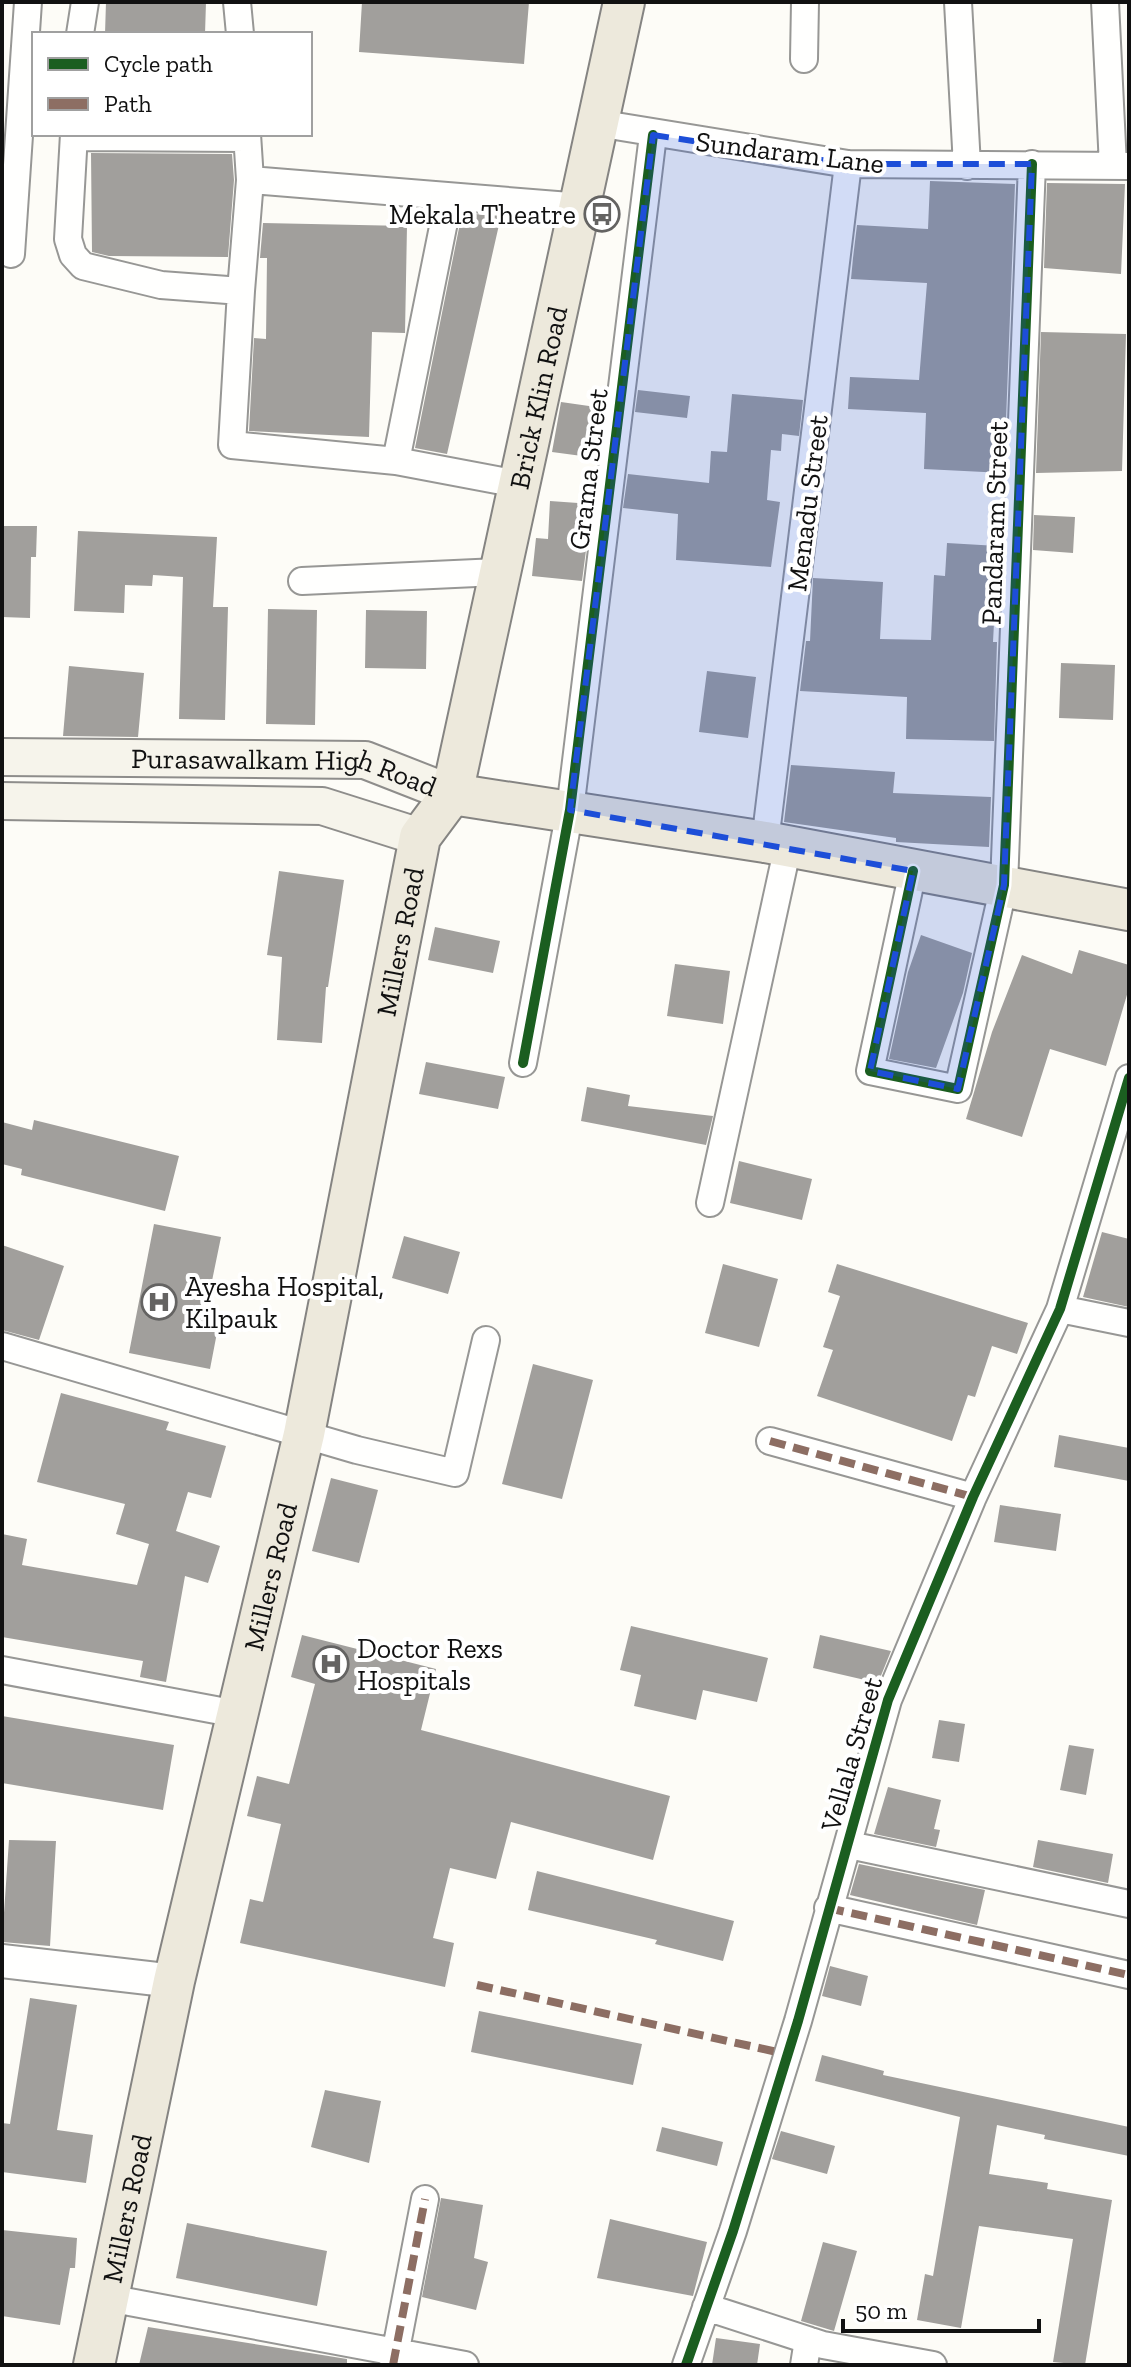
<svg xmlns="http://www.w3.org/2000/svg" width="1131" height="2367" viewBox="0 0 1131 2367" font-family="'Zilla Slab',serif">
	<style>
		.building { fill: #a19f9c }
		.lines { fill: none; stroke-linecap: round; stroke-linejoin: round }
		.minor-casing { stroke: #979795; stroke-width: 30 }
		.tertiary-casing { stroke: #979795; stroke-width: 36 }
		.secondary-casing { stroke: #8e8d8b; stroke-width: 40 }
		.primary-casing { stroke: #858482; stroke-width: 44 }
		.minor { stroke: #fffffe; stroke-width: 26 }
		.tertiary { stroke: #fffffe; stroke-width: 32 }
		.secondary { stroke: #f6f4eb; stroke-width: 36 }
		.primary { stroke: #ede9dc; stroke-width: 40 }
		.quiet { stroke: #8d6e63; stroke-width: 8; stroke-dasharray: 16 8; stroke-linecap: butt }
		.cycleway-casing { stroke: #fff; stroke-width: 15 }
		.cycleway { stroke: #1b5e20; stroke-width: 10 }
		.marked { fill: #1d4ed8; fill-opacity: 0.2; stroke: #1d4ed8; stroke-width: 6; stroke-dasharray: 16 10; stroke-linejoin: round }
		.labels { text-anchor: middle; stroke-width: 8; stroke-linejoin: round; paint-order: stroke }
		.street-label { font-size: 28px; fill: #111; stroke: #fff }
		.poi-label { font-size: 28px; fill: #111; stroke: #fff; text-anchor: start }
	</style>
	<rect width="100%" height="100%" fill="#fdfcf7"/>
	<!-- building -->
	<path class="building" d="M106,2H206L205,34H105Z
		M362,2H529L524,64L359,52Z
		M91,153L232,154L234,180L228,257L109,256L92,252Z
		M930,181L1015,184L1004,473L924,469L926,413L848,409L850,377L919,380L927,283L851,279L853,258L857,225L928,229Z
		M1047,183L1125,184L1121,274L1044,268Z
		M462,213L501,216L447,454L415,448Z
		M263,223L407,226L405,333L372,332L369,437L249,431L254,338L266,339L267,258H260Z
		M1041,332L1126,334L1122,471L1036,473Z
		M638,390L690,396L687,418L635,412Z
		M732,394L803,400L799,436L782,434L781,451L771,450L767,500L780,502L771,567L676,560L678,514L623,508L628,474L709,483L711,451L727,452Z
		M561,402L603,408L597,458L552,452Z
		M550,501L592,504L582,581L532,576L536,538L548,539Z
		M1034,515L1075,517L1073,553L1033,550Z
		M2,526H37L36,557H31L30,618L2,617Z
		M78,531L217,537L213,607H228L225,720L179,719L183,577L153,575L152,586L125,585L124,613L74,611Z
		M947,543L998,546L993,642H997L994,741L906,739L907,697L800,691L806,641H810L813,578L883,582L880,639L931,640L934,575L945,576Z
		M268,609L317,610L315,725L266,724Z
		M366,610L427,611L426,669L365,668Z
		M1061,663L1115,665L1113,720L1059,718Z
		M69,666L144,673L138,737L63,736Z
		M707,671L756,677L748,738L699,732Z
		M791,765L895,772L893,793L991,797L989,847L896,842V838L784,822Z
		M279,871L344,880L328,987H326L322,1043L277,1040L282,957L267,955Z
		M435,927L500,941L493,973L428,960Z
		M921,935L972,953L963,993L936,1068L889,1059L908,972Z
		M1079,950L1129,965V988L1106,1066L1050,1049L1022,1137L966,1119L992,1032L1022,955L1072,974Z
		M675,964L730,971L723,1024L667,1016Z
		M426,1062L505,1077L498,1109L419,1094Z
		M587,1087L630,1095L628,1106L713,1116L706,1145L581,1121Z
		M34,1120L179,1156L165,1211L21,1175L22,1169L2,1164V1122L32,1130Z
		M739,1161L812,1179L802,1220L730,1203Z
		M154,1224L221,1237L205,1315L220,1317L210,1369L129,1353Z
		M1102,1232L1129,1239V1307L1083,1297Z
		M404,1236L460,1252L448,1294L392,1278Z
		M2,1245L64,1266L39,1340L2,1330Z
		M723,1264L778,1279L759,1347L705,1333Z
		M837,1264L1028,1323L1017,1354L992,1346L975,1397L968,1395L952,1441L817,1396L833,1350L823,1347L840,1296L828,1292Z
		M533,1364L593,1380L562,1499L502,1484Z
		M61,1393L169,1422L166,1430L226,1446L211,1498L188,1492L176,1531L220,1546L208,1583L185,1576L166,1682L140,1677L143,1661L2,1637V1534L27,1539L22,1565L137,1585L149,1544L116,1534L125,1504L37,1482Z
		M1059,1435L1129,1448V1481L1054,1467Z
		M331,1478L378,1490L359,1563L312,1551Z
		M1000,1505L1061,1514L1056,1551L994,1542Z
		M631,1626L768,1658L757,1702L703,1690L696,1720L634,1706L641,1675L620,1670Z
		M302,1635L436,1669L421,1730L670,1796L653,1860L511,1822L496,1879L450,1868L433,1938L454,1943L445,1987L240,1943L250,1899L263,1902L281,1824L247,1816L257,1776L289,1784L315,1684L291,1677Z
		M820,1635L891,1651L878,1683L813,1668Z
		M2,1716L174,1745L163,1810L2,1783Z
		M939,1720L965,1724L959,1762L932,1758Z
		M1069,1745L1094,1749L1086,1795L1060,1790Z
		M888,1787L941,1800L934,1829L940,1830L936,1847L874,1834Z
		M9,1840L56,1841L50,1946L2,1942Z
		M1038,1840L1113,1854L1108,1883L1033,1867Z
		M859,1864L985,1890L977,1925L850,1895Z
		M537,1871L734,1921L723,1961L655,1944L657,1940L528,1910Z
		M830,1966L868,1976L861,2006L822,1996Z
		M30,1998L77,2005L57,2130L93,2135L86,2183L2,2172V2123L10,2124Z
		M479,2011L642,2044L633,2085L471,2052Z
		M822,2055L884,2071L883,2075L1129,2127V2156L1044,2139L1045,2135L997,2125L989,2174L1048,2183L1047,2189L1112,2200L1085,2365L1053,2362L1073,2239L979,2226L961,2328L917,2320L925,2274L933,2276L960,2117L815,2081Z
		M325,2090L381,2101L369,2163L311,2147Z
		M662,2127L723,2142L717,2166L656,2151Z
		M781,2131L835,2146L827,2174L772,2159Z
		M441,2198L483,2205L474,2258L488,2262L476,2310L422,2297Z
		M610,2219L707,2242L693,2296L597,2278Z
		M187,2223L327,2251L317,2306L176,2278Z
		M2,2230L77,2238L75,2268H70L60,2325L2,2316Z
		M823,2242L857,2251L834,2331L801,2321Z
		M148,2327L347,2359V2365H139Z
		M716,2338L760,2344L757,2365H712Z"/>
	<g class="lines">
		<defs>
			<path id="minor" d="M237,2L240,34
				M958,2L967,166
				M1105,2L1113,166
				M80,34L85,2
				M804,59L805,2
				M597,123L848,164L1129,166
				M74,134L68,239L73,255L83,266L161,285L241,291L232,445L396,461L518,484
				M247,134L250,180L582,207
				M74,137L247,138
				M11,254L28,2
				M241,291L250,180
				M396,461L449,197
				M302,581L498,572
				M765,842L848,164
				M913,871L870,1071L958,1089L1004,885L1032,164
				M523,1063L570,810L653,135
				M710,1203L788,846
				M1060,1309L1129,1323
				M2,1346L357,1450L455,1473L486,1340
				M770,1441L973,1497
				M2,1670L237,1714
				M849,1845L1129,1904
				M828,1908L1129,1975
				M108,2298L465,2365
				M706,2307L823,2345L933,2365
				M393,2365L425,2199
				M686,2365L733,2231L798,2021L888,1700L973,1497L1060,1309L1129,1078
				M804,2365L808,2340"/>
			<path id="tertiary" d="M2,1961L174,1981"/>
			<g id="secondary">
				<path id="s1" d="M2,757L365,760L452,794"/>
				<path d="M2,801L322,806L420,837"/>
			</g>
			<g id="primary">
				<path d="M452,794L765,842L1129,910"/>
				<path id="s2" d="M94,2365L174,1981L304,1434L420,837L452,794L624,2"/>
			</g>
		</defs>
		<!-- minor casing -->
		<use href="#minor" class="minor-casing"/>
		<!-- tertiary casing -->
		<use href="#tertiary" class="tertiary-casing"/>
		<!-- secondary casing -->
		<use href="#secondary" class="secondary-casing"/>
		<!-- primary casing -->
		<use href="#primary" class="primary-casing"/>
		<!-- minor -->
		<use href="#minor" class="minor"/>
		<!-- tertiary -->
		<use href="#tertiary" class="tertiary"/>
		<!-- secondary -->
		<use href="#secondary" class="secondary"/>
		<!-- primary -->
		<use href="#primary" class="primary"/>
		<!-- quiet -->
		<path class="quiet" d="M770,1441L973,1497
			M828,1908L1129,1975
			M477,1985L786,2054
			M393,2365L425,2199"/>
		<defs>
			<path id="cycleway" d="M913,871L870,1071L958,1089L1004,885L1032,164
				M523,1063L570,810L653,135
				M686,2365L733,2231L798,2021L888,1700L973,1497L1060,1309L1129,1078"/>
		</defs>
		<!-- cycleway casing -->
		<use href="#cycleway" class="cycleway-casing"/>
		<!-- cycleway -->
		<use href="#cycleway" class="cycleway"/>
	</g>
	<!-- marked area -->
	<path class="marked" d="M653,135L848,164H1032L1004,885L958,1089L870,1071L913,871L570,810Z"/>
	<!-- icons -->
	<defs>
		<symbol id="bus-ring" viewBox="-11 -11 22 22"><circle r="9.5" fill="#fff" stroke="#646362" stroke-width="1.5"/><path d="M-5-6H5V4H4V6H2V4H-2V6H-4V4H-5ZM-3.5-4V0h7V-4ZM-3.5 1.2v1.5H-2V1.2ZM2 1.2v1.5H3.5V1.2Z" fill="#646362"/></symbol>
		<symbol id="hospital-ring" viewBox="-11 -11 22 22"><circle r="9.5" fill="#fff" stroke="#646362" stroke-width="1.5"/><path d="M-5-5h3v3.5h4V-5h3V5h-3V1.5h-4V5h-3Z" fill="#646362"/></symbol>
	</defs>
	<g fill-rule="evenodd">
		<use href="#bus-ring" x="582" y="194" width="40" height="40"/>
		<use href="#hospital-ring" x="139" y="1282" width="40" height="40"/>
		<use href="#hospital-ring" x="311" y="1644" width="40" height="40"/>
	</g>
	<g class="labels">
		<!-- street labels -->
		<g class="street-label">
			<text transform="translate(790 152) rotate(7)" y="10">Sundaram Lane</text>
			<text dy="10" stroke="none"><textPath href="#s2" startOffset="2022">Brick Klin Road</textPath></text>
			<text transform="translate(588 469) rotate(-83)" y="10">Grama Street</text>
			<text transform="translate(807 503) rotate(-83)" y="10">Menadu Street</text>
			<text transform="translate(994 523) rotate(-88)" y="10">Pandaram Street</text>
			<text dy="10" stroke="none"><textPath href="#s1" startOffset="284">Purasawalkam High Road</textPath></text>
			<text dy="10" stroke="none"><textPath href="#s2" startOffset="1456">Millers Road</textPath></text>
			<text dy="10" stroke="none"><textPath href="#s2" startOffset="808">Millers Road</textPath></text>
			<text transform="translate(851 1754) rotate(-74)" y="10">Vellala Street</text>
			<text dy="10" stroke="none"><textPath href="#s2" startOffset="160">Millers Road</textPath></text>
		</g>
		<!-- poi labels -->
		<g class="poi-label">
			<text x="576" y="224" text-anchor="end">Mekala Theatre</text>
			<text x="185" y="1296">Ayesha Hospital,<tspan x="185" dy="32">Kilpauk</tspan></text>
			<text x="357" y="1658">Doctor Rexs<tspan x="357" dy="32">Hospitals</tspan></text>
		</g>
	</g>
	<!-- border -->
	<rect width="1131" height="2367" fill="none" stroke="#111111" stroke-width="8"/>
	<!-- legend -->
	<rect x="32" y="32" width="280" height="104" fill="#ffffff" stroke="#a0a0a0" stroke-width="2"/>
	<rect x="48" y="58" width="40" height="12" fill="#1b5e20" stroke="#a0a0a0" stroke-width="2"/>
	<text x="104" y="72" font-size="24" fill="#111111">Cycle path</text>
	<rect x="48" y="98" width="40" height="12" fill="#8d6e63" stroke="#a0a0a0" stroke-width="2"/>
	<text x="104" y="112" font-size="24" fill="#111111">Path</text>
	<!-- scale -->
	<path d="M843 2319v12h196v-12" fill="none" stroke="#111111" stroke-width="4"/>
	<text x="855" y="2319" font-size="24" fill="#111111" stroke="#ffffff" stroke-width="6" paint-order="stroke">50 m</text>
</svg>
